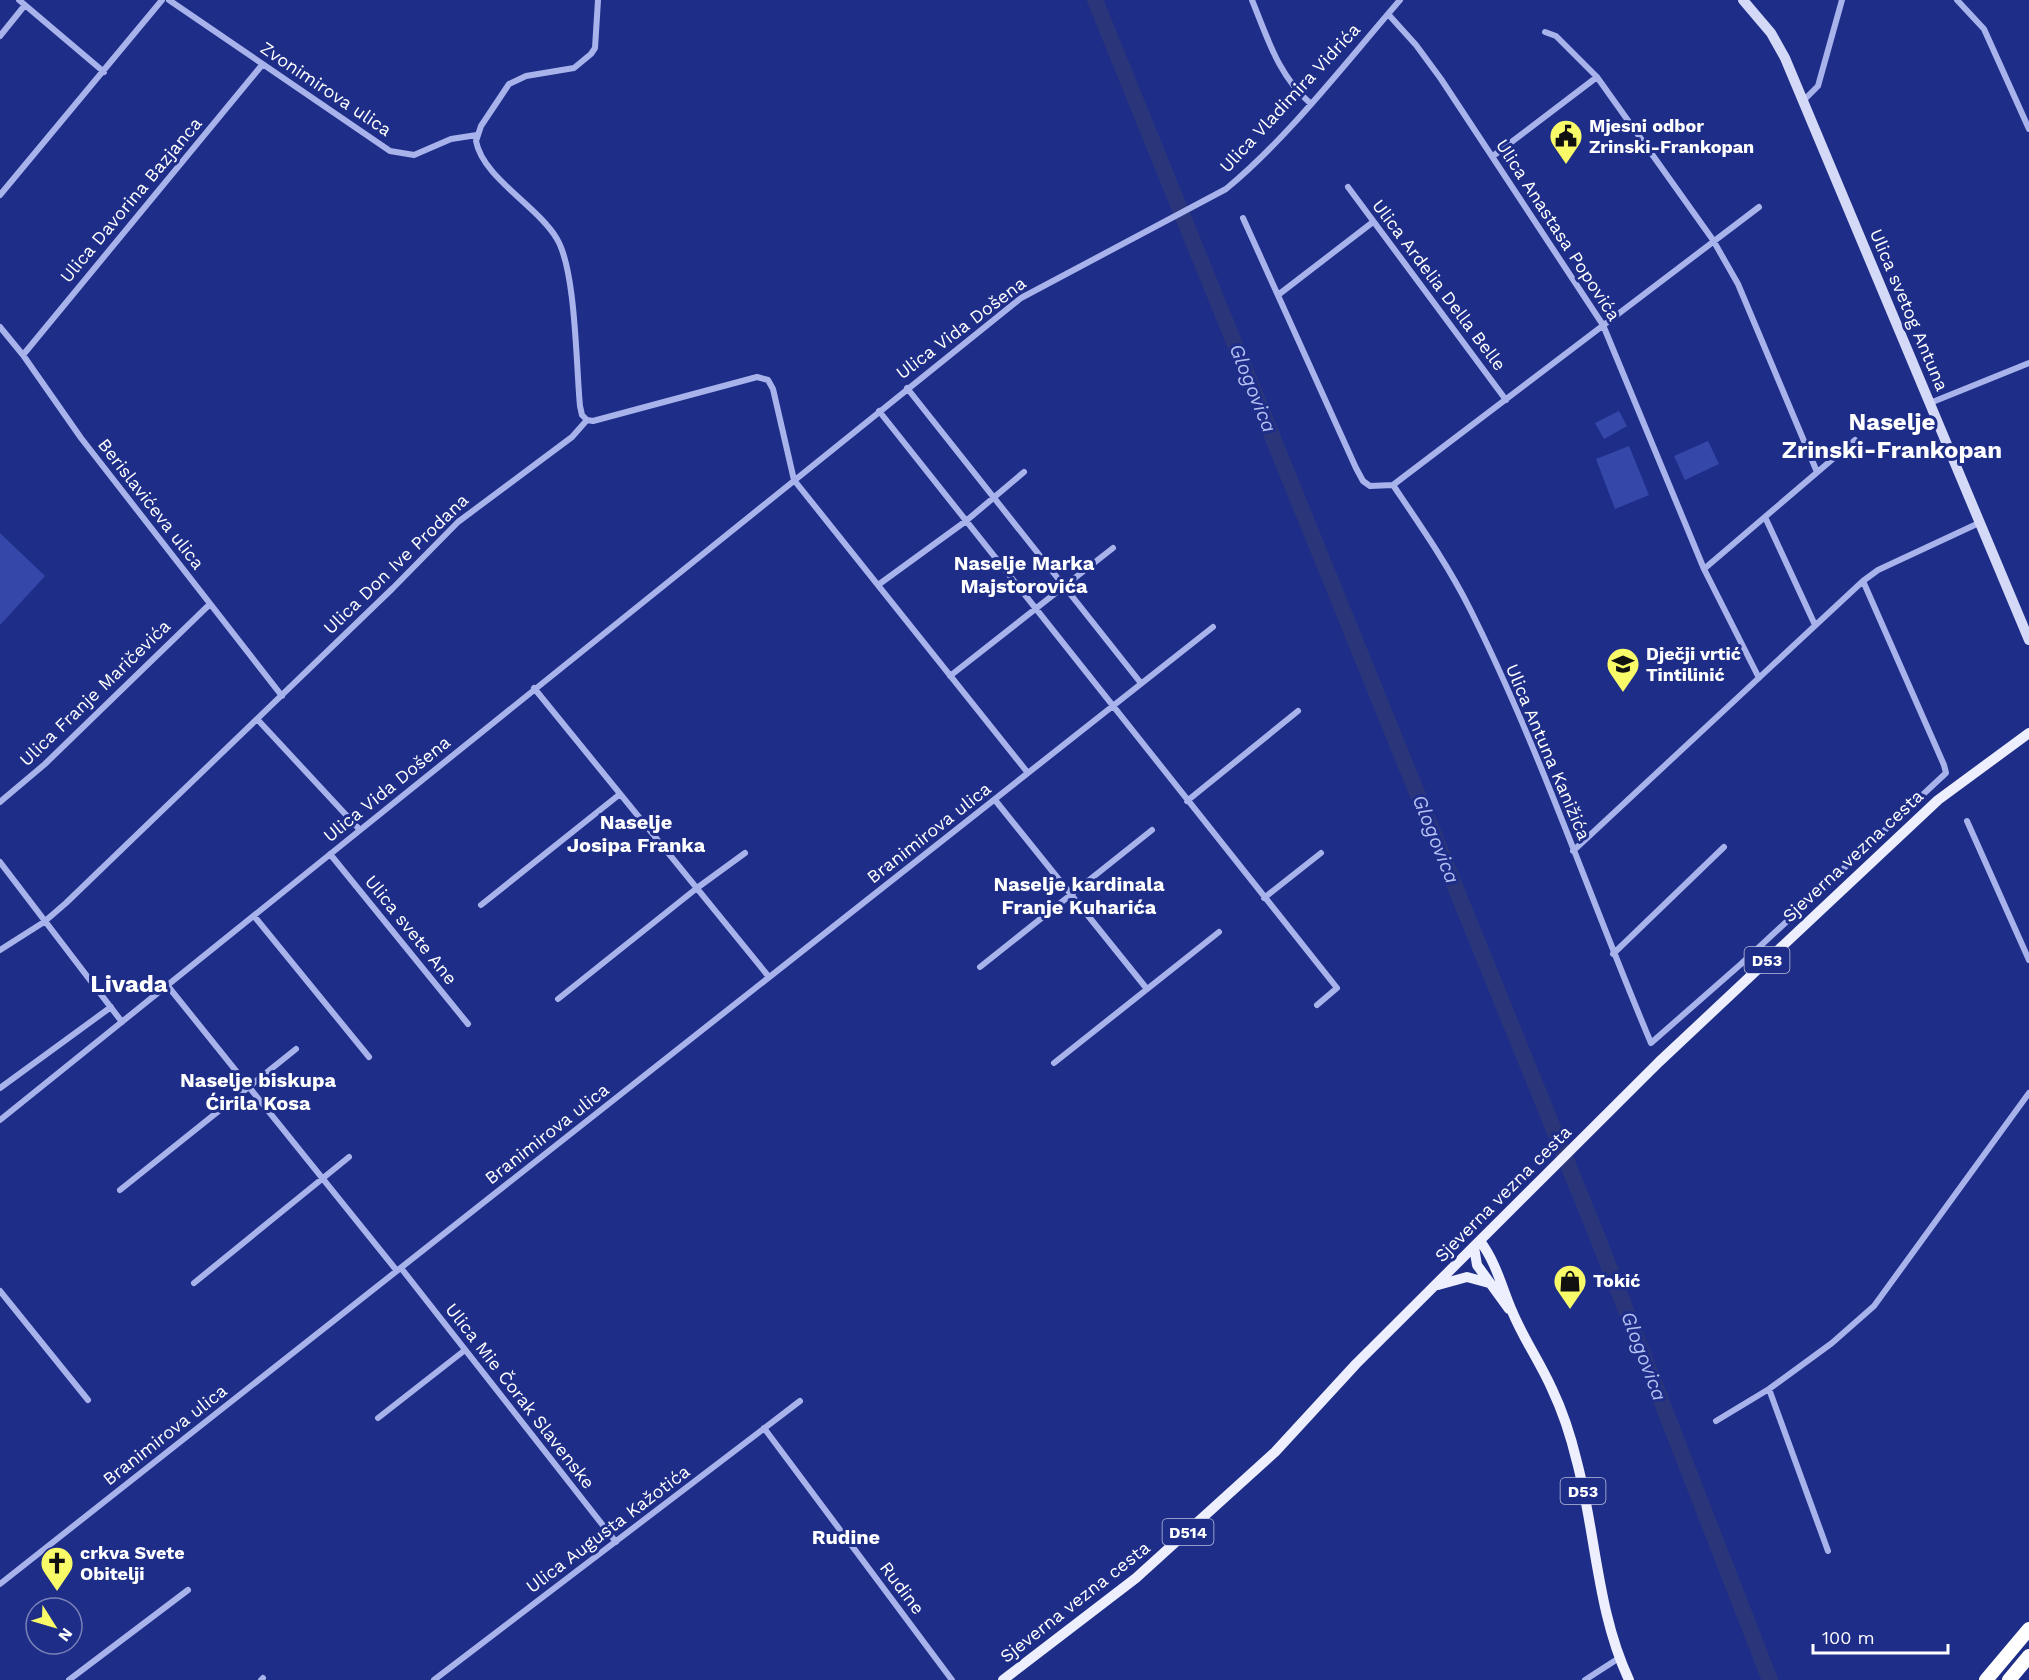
<svg xmlns="http://www.w3.org/2000/svg" width="2029" height="1680" viewBox="0 0 2029 1680" font-family="'Work Sans',sans-serif">
	<style>
		.green { fill: #3547a8 }
		.lines { fill: none; stroke-linecap: round; stroke-linejoin: round }
		.river { stroke: #2b367a; stroke-width: 16 }
		.street { stroke: #a9b3eb; stroke-width: 6 }
		.secondary { stroke: #d4d9f8; stroke-width: 10 }
		.primary { stroke: #edeffe; stroke-width: 10 }
		.highway { stroke: #fff; stroke-width: 14 }
		.labels { text-anchor: middle; stroke-width: 6; stroke-linejoin: round; paint-order: stroke }
		.shield { fill: #1e2e88; stroke: #bcc0db; stroke-width: 1.5 }
		.shield-label { font-size: 16px; font-weight: bold; fill: #fff }
		.street-label { font-size: 18px; fill: #fff; stroke: #1e2e88 }
		.poi-label { font-size: 18px; font-weight: bold; fill: #fff; stroke: #1e2e88; text-anchor: start }
		.water-label { font-size: 20px; font-style: italic; fill: #b4bff2; stroke: #1e2e88 }
		.neighbourhood-label { font-size: 20px; font-weight: bold; fill: #fff; stroke: #1e2e88 }
		.district-label { font-size: 24px; font-weight: bold; fill: #fff; stroke: #1e2e88 }
	</style>
	<rect width="100%" height="100%" fill="#1e2e88"/>
	<!-- green -->
	<path class="green" d="M1619,411L1627,426L1604,439L1595,423Z
		M1708,441L1719,464L1685,480L1674,456Z
		M1629,446L1649,495L1615,509L1596,459Z
		M0,533L45,576L0,625Z"/>
	<g class="lines">
		<!-- river -->
		<path class="river" d="M1095,0L1597,1236L1770,1680"/>
		<!-- street -->
		<path class="street" d="M19,0L104,72
			M169,0L390,151L414,155L451,139L477,135
			M1252,0C1268,39 1278,75 1310,103
			M1957,0L1984,29L2029,129
			M1388,14L1416,45L1441,79L1603,325L1704,569L1759,678
			M1545,32L1556,36L1597,77L1713,240L1738,284L1817,472
			M0,36L25,5
			M1803,101L1818,86L1842,0
			M1493,156L1597,77
			M1348,187L1506,400
			M0,195L162,0
			M1243,218L1356,468L1363,481L1370,486L1393,485L1759,207
			M1278,295L1373,222
			M0,327L23,355L81,438L282,696
			M23,355L262,65
			M907,388L1140,682
			M1930,403L2029,363
			M879,411L1337,988L1317,1005
			M587,420L593,421L757,377L768,380L773,389L794,480L1028,773
			M587,420L582,415L580,406C576,365 576,271 557,239C538,206 483,178 476,141L481,126L509,84L526,76L574,68L591,54L595,48L598,0
			M1393,485C1420,525 1448,565 1470,609C1540,749 1590,899 1651,1043L1741,964L1946,773L1944,765L1863,581
			M1765,517L1815,625
			M1704,569L1855,440
			M878,585L966,521L1024,472
			M950,676L1113,548
			M534,688L769,977
			M257,719L360,830
			M995,800L1147,989
			M1187,801L1298,711
			M0,802L45,764L210,604
			M1967,821L2029,960
			M1573,851L1863,581L1878,570L1979,523
			M330,854L468,1024
			M0,862L122,1022
			M1264,898L1321,853
			M481,905L620,794
			M254,916L369,1057
			M0,950L44,922L66,903L393,588L458,522L572,437L587,420
			M1613,954L1724,847
			M980,967L1152,830
			M167,985L397,1271
			M558,999L697,888L745,853
			M1054,1063L1219,932
			M0,1088L111,1007
			M0,1120L1021,298L1226,189C1288,138 1347,61 1400,0
			M120,1190L296,1049
			M401,1268L616,1542
			M194,1283L349,1157
			M0,1291L88,1400
			M1769,1389L1828,1551
			M378,1418L465,1350
			M1716,1421L1769,1389L1832,1343L1874,1306L2029,1093
			M764,1428L952,1680
			M0,1584L1213,627
			M69,1680L188,1590
			M261,1680L263,1678
			M434,1680L800,1401
			M1585,1680L1619,1658"/>
		<!-- secondary -->
		<path class="secondary" d="M1743,0L1771,33L1785,58L2029,640"/>
		<!-- primary -->
		<path class="primary" d="M1480,1241C1496,1262 1502,1288 1512,1311C1523,1338 1540,1362 1552,1389C1563,1412 1571,1437 1577,1462C1596,1534 1597,1612 1629,1680
			M1474,1247L1477,1265L1509,1309
			M1438,1285L1467,1277L1489,1283
			M1003,1680L1136,1578L1275,1452L1356,1364L1659,1062L1938,800L2029,733"/>
		<!-- highway -->
		<path class="highway" d="M1986,1680L2029,1629
			M2009,1680L2029,1656"/>
	</g>
	<!-- icons -->
	<defs>
		<symbol id="civic-pin" viewBox="-11 -11 22 30"><path d="M0 17L-7.5 6A9.5 9.5 0 1 1 7.5 6Z" fill="#f9fa68" stroke="#1e2e88"/><path d="M-.6-6.5H3V-4.5H.6V-3L4-1V1h2V6H-6V1h2V-1L-.6-3ZM-1.2 2.5V6h2.4V2.5Z" fill="#111"/></symbol>
		<symbol id="school-pin" viewBox="-11 -11 22 30"><path d="M0 17L-7.5 6A9.5 9.5 0 1 1 7.5 6Z" fill="#f9fa68" stroke="#1e2e88"/><path d="M0-5L7-2L0 1L-7-2ZM-4 1L0 2.5L4 1V4Q0 6-4 4Z" fill="#111"/></symbol>
		<symbol id="shop-pin" viewBox="-11 -11 22 30"><path d="M0 17L-7.5 6A9.5 9.5 0 1 1 7.5 6Z" fill="#f9fa68" stroke="#1e2e88"/><path d="M-5-2.5h2.3a2.7 3.5 0 0 1 5.4 0H5L5.5 6h-11ZM-1.5-2.5h3a1.5 2.3 0 0 0-3 0Z" fill="#111"/></symbol>
		<symbol id="church-pin" viewBox="-11 -11 22 30"><path d="M0 17L-7.5 6A9.5 9.5 0 1 1 7.5 6Z" fill="#f9fa68" stroke="#1e2e88"/><path d="M-1.2-6h2.4v3.5h3.3v2.4h-3.3V6h-2.4V-.1h-3.3v-2.4h3.3Z" fill="#111"/></symbol>
	</defs>
	<g fill-rule="evenodd">
		<use href="#civic-pin" x="1547" y="117" width="38" height="52"/>
		<use href="#school-pin" x="1604" y="645" width="38" height="52"/>
		<use href="#shop-pin" x="1551" y="1262" width="38" height="52"/>
		<use href="#church-pin" x="38" y="1544" width="38" height="52"/>
	</g>
	<g class="labels">
		<!-- shield labels -->
		<g class="shield">
			<rect x="1744.5" y="947" width="45" height="26" rx="4.5"/>
			<rect x="1560.5" y="1478" width="45" height="26" rx="4.5"/>
			<rect x="1162.5" y="1519" width="51" height="26" rx="4.5"/>
		</g>
		<g class="shield-label">
			<text x="1767" y="966">D53</text>
			<text x="1583" y="1497">D53</text>
			<text x="1188" y="1538">D514</text>
		</g>
		<!-- street labels -->
		<g class="street-label">
			<text transform="translate(326 89) rotate(34)" y="6">Zvonimirova ulica</text>
			<text transform="translate(1290 98) rotate(-47)" y="6">Ulica Vladimira Vidrića</text>
			<text transform="translate(131 200) rotate(-50)" y="6">Ulica Davorina Bazjanca</text>
			<text transform="translate(1558 230) rotate(57)" y="6">Ulica Anastasa Popovića</text>
			<text transform="translate(1439 285) rotate(53)" y="6">Ulica Ardelia Della Belle</text>
			<text transform="translate(1909 310) rotate(67)" y="6">Ulica svetog Antuna</text>
			<text transform="translate(961 328) rotate(-37)" y="6">Ulica Vida Došena</text>
			<text transform="translate(151 504) rotate(52)" y="6">Berislavićeva ulica</text>
			<text transform="translate(396 564) rotate(-44)" y="6">Ulica Don Ive Prodana</text>
			<text transform="translate(95 693) rotate(-44)" y="6">Ulica Franje Maričevića</text>
			<text transform="translate(1548 752) rotate(67)" y="6">Ulica Antuna Kanižića</text>
			<text transform="translate(387 789) rotate(-39)" y="6">Ulica Vida Došena</text>
			<text transform="translate(929 833) rotate(-38)" y="6">Branimirova ulica</text>
			<text transform="translate(1853 856) rotate(-43)" y="6">Sjeverna vezna cesta</text>
			<text transform="translate(411 930) rotate(51)" y="6">Ulica svete Ane</text>
			<text transform="translate(547 1134) rotate(-38)" y="6">Branimirova ulica</text>
			<text transform="translate(1503 1194) rotate(-45)" y="6">Sjeverna vezna cesta</text>
			<text transform="translate(520 1396) rotate(52)" y="6">Ulica Mie Čorak Slavenske</text>
			<text transform="translate(165 1435) rotate(-38)" y="6">Branimirova ulica</text>
			<text transform="translate(608 1529) rotate(-37)" y="6">Ulica Augusta Kažotića</text>
			<text transform="translate(902 1588) rotate(53)" y="6">Rudine</text>
			<text transform="translate(1075 1602) rotate(-38)" y="6">Sjeverna vezna cesta</text>
		</g>
		<!-- poi labels -->
		<g class="poi-label">
			<text x="1589" y="132">Mjesni odbor<tspan x="1589" dy="21">Zrinski-Frankopan</tspan></text>
			<text x="1646" y="660">Dječji vrtić<tspan x="1646" dy="21">Tintilinić</tspan></text>
			<text x="1593" y="1287">Tokić</text>
			<text x="80" y="1559">crkva Svete<tspan x="80" dy="21">Obitelji</tspan></text>
		</g>
		<!-- water labels -->
		<g class="water-label">
			<text transform="translate(1253 388) rotate(68)" y="7">Glogovica</text>
			<text transform="translate(1436 839) rotate(68)" y="7">Glogovica</text>
			<text transform="translate(1644 1356) rotate(69)" y="7">Glogovica</text>
		</g>
		<!-- neighbourhood labels -->
		<g class="neighbourhood-label">
			<text x="1024" y="570">Naselje Marka<tspan x="1024" dy="23">Majstorovića</tspan></text>
			<text x="636" y="829">Naselje<tspan x="636" dy="23">Josipa Franka</tspan></text>
			<text x="1079" y="891">Naselje kardinala<tspan x="1079" dy="23">Franje Kuharića</tspan></text>
			<text x="258" y="1087">Naselje biskupa<tspan x="258" dy="23">Ćirila Kosa</tspan></text>
			<text x="846" y="1544">Rudine</text>
		</g>
		<!-- district labels -->
		<g class="district-label">
			<text x="1892" y="430">Naselje<tspan x="1892" dy="28">Zrinski-Frankopan</tspan></text>
			<text x="129" y="992">Livada</text>
		</g>
	</g>
	<!-- north arrow -->
	<g transform="translate(54 1626) rotate(127)"><circle r="28" fill="#1e2e88" stroke="#7882b8" stroke-width="1.5"/>
	<path d="M0-4.5L10 22L0 15L-10 22Z" fill="#f9fa68"/>
	<text y="-9" font-size="16" font-weight="bold" text-anchor="middle" fill="#ffffff">N</text>
	</g>
	<!-- scale -->
	<path d="M1813 1644v9h135v-9" fill="none" stroke="#ffffff" stroke-width="3"/>
	<text x="1822" y="1644" font-size="18" fill="#ffffff" stroke="#1e2e88" stroke-width="4.5" paint-order="stroke">100 m</text>
</svg>
